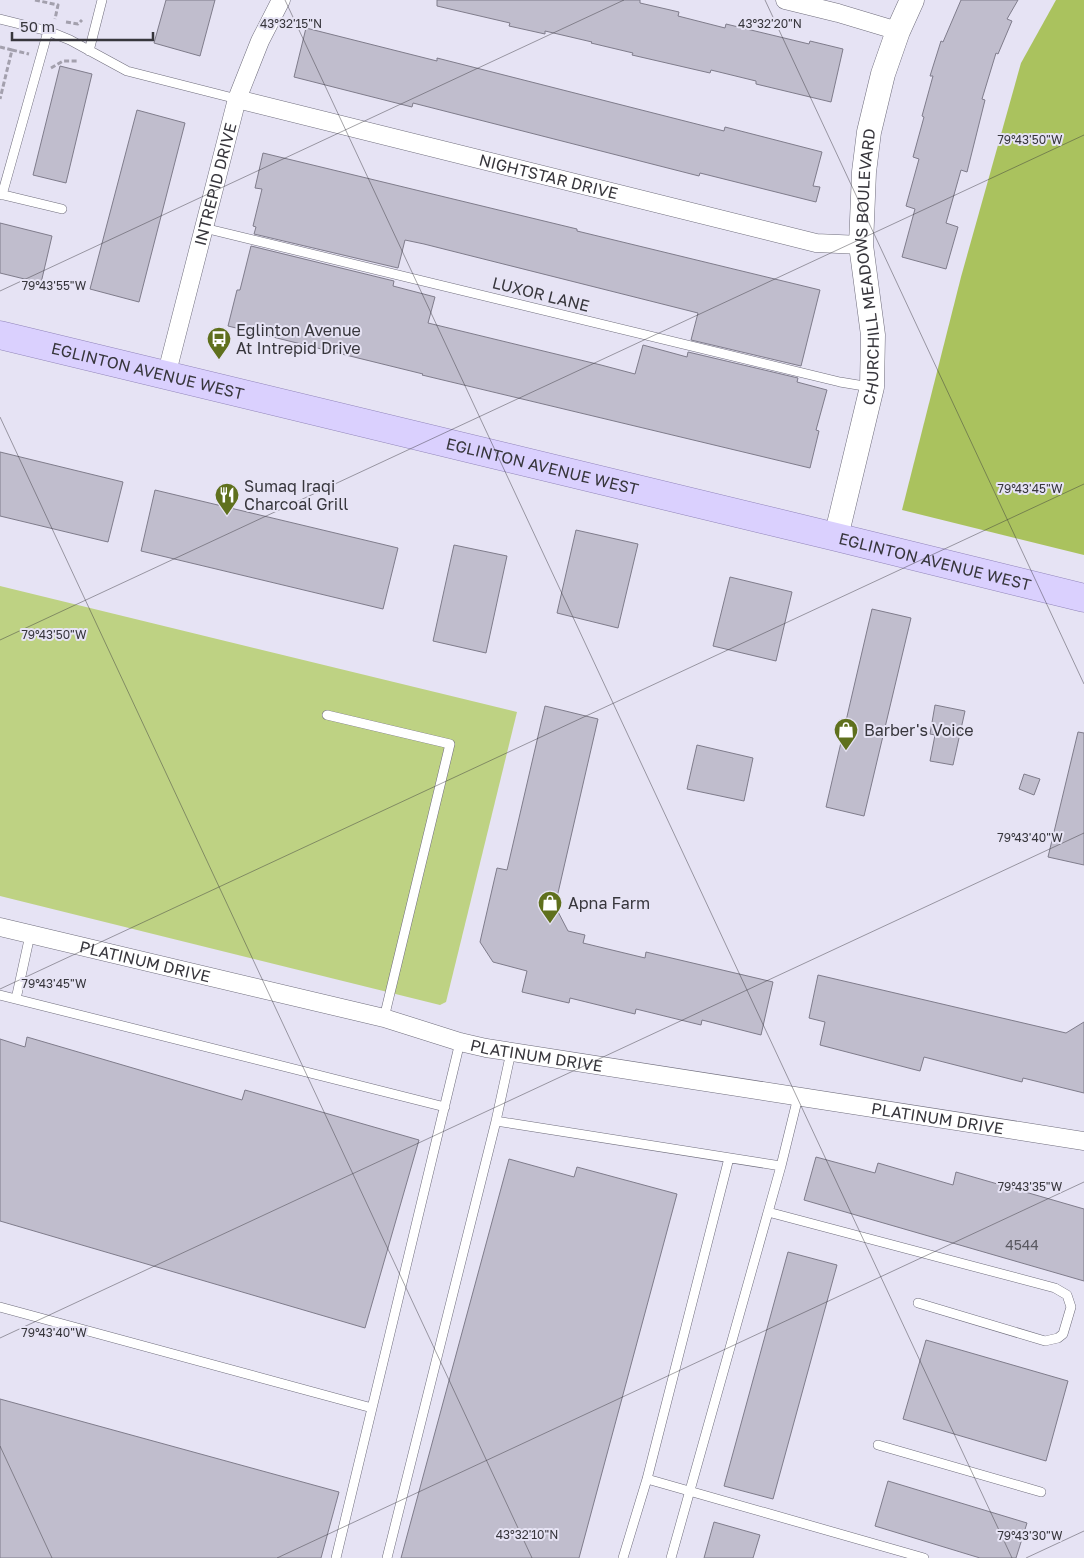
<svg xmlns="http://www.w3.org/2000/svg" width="1084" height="1558" viewBox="0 0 1084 1558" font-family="'Golos Text',sans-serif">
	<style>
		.green { fill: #bed283 }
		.forest { fill: #aac25e }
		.building { fill: #c0bdcd; stroke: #7f7c8b }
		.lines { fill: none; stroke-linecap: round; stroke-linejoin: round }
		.lane-casing { stroke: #6f6d7c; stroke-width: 10 }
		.street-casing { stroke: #6f6d7c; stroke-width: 19 }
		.secondary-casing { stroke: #6f6d7c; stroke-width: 25 }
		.primary-casing { stroke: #9185b9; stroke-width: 29 }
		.path { stroke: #a3a0ad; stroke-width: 3; stroke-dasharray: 5 2.5; stroke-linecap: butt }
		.lane { stroke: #fff; stroke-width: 9 }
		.street { stroke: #fff; stroke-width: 18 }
		.secondary { stroke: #fff; stroke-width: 24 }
		.primary { stroke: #dad0fe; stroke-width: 28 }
		.ticks { fill: none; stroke: #37363c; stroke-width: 1; stroke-opacity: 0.45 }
		.labels { text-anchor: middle; stroke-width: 4; stroke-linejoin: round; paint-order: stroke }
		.number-label { font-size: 14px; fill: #595860 }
		.street-label { font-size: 16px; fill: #37363c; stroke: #e6e3f4 }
		.poi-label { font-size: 16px; fill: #37363c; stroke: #e6e3f4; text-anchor: start }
		.ticks-label { font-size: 12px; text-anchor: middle; fill: #37363c; stroke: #e6e3f4; stroke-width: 4; stroke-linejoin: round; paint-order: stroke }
	</style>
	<rect width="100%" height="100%" fill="#e6e3f4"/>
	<!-- green -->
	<path class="green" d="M0,586L517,712L446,1002L440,1005L0,896Z"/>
	<!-- forest -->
	<path class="forest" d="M1056,0H1084V555L902,510L961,277L1021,63Z"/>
	<!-- building -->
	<path class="building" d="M166,0H215L200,56L154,43Z
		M437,0H640V3L679,12L678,16L725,28L726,24L809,44L810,41L843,49L831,102L756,84V81L711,70L710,73L632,55L633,53L591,43L592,42L545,31V34L509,26L510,23L437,6Z
		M961,0H1018L1007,19L1012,21L998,54L996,53L982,99L985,100L967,172L961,170L946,223L958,227L946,269L902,257L915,209L906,206L919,159L913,157L924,117L922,116L933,76H930L941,41L943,42Z
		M306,28L437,61V58L724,131L725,127L822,152L813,186L820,187L816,202L700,173L699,176L413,103L412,107L294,77Z
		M60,66L92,74L66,183L33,175Z
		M137,110L185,123L139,302L90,289Z
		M263,153L577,229V231L820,290L801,366L691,340L698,313L424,244L405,240L398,268L254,234L256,227L253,226L262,189L255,188Z
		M0,223L52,236L41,283L0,273Z
		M251,246L394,281L393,286L435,297L428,323L601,365L635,374L643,345L687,357L688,352L798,378L797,382L827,390L816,430L819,431L810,468L422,375L423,374L228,326L237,290H240Z
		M0,452L123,482L108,542L0,516Z
		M155,490L398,548L383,609L141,551Z
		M576,530L638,544L618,628L557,613Z
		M454,545L507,556L486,653L433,641Z
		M730,577L792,592L776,661L713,646Z
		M872,609L911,618L864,816L826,807Z
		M935,705L965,711L953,765L930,761L935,735L930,734Z
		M545,706L598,719L555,906L568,931L585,935L583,943L645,958L646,952L773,982L761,1035L702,1020L701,1025L636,1009L635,1014L570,998L569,1003L522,992L527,971L493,962L480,942L497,868L507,870Z
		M1078,732L1084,733V865L1048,857Z
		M697,745L753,758L744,801L687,789Z
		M1024,774L1040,779L1034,795L1019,789Z
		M818,975L1066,1033L1084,1022V1093L1023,1078L1022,1082L924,1057L920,1071L820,1045L825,1022L809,1018Z
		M27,1037L242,1100L245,1090L419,1140L365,1328L0,1221V1039L25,1047Z
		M816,1157L875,1173L878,1163L953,1185L956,1172L1084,1209V1281L804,1200Z
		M509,1159L574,1177L577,1167L677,1194L579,1558H401Z
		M788,1252L837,1265L773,1499L724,1486Z
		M926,1340L1068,1381L1046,1461L903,1419Z
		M0,1399L339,1492L321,1558H0Z
		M888,1481L1027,1523L1016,1558H980L875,1526Z
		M714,1522L760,1535L753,1558H704Z"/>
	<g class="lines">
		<defs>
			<path id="lane" d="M0,19L48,31L70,40L127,71L237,99
				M89,51L102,0
				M0,194L62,209
				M2,195L48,31
				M204,228L840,382L870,387
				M327,715L450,744L384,1018
				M0,995L445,1107
				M16,999L30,935
				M511,1052L496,1121L781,1166L798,1097
				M768,1212L1055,1288L1067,1295L1071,1307L1063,1334L1058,1338L1045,1341L918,1303
				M0,1307L372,1408
				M878,1445L1041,1492
				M647,1479L924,1558
				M336,1558L460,1042
				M387,1558L496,1121
				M623,1558L647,1479L729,1158
				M671,1558L781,1166"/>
			<g id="street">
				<path d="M785,0L838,13L898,31"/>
				<path id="s1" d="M237,99L816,243L861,245"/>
				<path id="s2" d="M166,376L237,99L260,41L281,0"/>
				<path id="s3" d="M0,927L384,1018L460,1042L486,1048L1084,1141"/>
			</g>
			<g id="secondary">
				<path id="s4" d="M836,537L872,387L873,335L861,245L864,172L869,132L883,74L898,31L912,0"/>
			</g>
			<g id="primary">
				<path id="s5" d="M0,335L836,537L1084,598"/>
			</g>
		</defs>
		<!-- lane casing -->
		<use href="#lane" class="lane-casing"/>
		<!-- street casing -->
		<use href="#street" class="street-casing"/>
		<!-- secondary casing -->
		<use href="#secondary" class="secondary-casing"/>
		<!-- primary casing -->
		<use href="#primary" class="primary-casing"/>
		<!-- path -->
		<path class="path" d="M35,0L58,5L55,19
			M66,22L78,24L82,20
			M0,47L12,50L0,99
			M12,50L29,54
			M51,68L63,61H78"/>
		<!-- lane -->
		<use href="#lane" class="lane"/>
		<!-- street -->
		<use href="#street" class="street"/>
		<!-- secondary -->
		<use href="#secondary" class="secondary"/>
		<!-- primary -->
		<use href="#primary" class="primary"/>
	</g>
	<!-- ticks -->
	<path class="ticks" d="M285,0L1012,1558M765,0L1084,684M0,291L624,0M0,417L532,1558M0,640L1084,135M0,989L1084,484M0,1338L1084,833M0,1446L52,1558M277,1558L1084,1182M1026,1558L1084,1531"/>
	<!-- icons -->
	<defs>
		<symbol id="bus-pin" viewBox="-11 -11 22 30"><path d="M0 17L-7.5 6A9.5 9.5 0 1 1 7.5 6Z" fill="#5f701d" stroke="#e6e3f4"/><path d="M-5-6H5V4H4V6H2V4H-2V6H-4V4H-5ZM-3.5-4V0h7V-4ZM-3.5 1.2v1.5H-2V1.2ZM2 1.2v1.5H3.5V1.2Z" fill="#fff"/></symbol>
		<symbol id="restaurant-pin" viewBox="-11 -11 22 30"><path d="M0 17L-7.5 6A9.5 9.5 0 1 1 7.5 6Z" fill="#5f701d" stroke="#e6e3f4"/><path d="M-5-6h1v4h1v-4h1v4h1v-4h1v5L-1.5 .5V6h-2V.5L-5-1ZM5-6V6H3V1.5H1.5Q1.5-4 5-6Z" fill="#fff"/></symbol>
		<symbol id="shop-pin" viewBox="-11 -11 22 30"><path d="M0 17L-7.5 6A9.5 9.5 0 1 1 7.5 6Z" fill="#5f701d" stroke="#e6e3f4"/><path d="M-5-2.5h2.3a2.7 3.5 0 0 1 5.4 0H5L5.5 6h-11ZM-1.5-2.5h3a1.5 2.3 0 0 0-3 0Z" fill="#fff"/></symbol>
	</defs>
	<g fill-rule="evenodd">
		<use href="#bus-pin" x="205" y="325" width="28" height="38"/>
		<use href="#restaurant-pin" x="213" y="481" width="28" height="38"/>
		<use href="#shop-pin" x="832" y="716" width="28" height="38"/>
		<use href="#shop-pin" x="536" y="889" width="28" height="38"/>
	</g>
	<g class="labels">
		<!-- number labels -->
		<g class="number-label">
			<text x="1022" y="1250">4544</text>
		</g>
		<!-- street labels -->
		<g class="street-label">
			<text dy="6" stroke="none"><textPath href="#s1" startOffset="321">NIGHTSTAR DRIVE</textPath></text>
			<text dy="6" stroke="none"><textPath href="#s2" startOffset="198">INTREPID DRIVE</textPath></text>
			<text dy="6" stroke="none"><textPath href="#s4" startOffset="275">CHURCHILL MEADOWS BOULEVARD</textPath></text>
			<text transform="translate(541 294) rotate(14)" y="6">LUXOR LANE</text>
			<text dy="6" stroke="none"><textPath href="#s5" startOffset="152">EGLINTON AVENUE WEST</textPath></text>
			<text dy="6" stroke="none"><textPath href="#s5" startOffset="558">EGLINTON AVENUE WEST</textPath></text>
			<text dy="6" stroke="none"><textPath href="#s5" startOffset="962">EGLINTON AVENUE WEST</textPath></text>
			<text dy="6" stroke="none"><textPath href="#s3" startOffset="149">PLATINUM DRIVE</textPath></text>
			<text dy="6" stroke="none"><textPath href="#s3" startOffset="552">PLATINUM DRIVE</textPath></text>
			<text dy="6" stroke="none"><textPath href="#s3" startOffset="958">PLATINUM DRIVE</textPath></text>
		</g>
		<!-- poi labels -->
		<g class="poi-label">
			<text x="236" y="336">Eglinton Avenue<tspan x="236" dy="18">At Intrepid Drive</tspan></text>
			<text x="244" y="492">Sumaq Iraqi<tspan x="244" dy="18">Charcoal Grill</tspan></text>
			<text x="864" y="736">Barber's Voice</text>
			<text x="568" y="909">Apna Farm</text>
		</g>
	</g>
	<g class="ticks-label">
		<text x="291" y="28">43°32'15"N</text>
		<text x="770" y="28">43°32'20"N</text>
		<text x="1030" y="144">79°43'50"W</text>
		<text x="54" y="290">79°43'55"W</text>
		<text x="1030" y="493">79°43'45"W</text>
		<text x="54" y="639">79°43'50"W</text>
		<text x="1030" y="842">79°43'40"W</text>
		<text x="54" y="988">79°43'45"W</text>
		<text x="1030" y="1191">79°43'35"W</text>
		<text x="54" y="1337">79°43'40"W</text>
		<text x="527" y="1539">43°32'10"N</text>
		<text x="1030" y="1540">79°43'30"W</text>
	</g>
	<!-- scale -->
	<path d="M12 32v8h141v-8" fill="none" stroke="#37363c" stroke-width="2.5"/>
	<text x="20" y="32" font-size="15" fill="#37363c" stroke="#e6e3f4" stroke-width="4" paint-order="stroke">50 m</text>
</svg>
